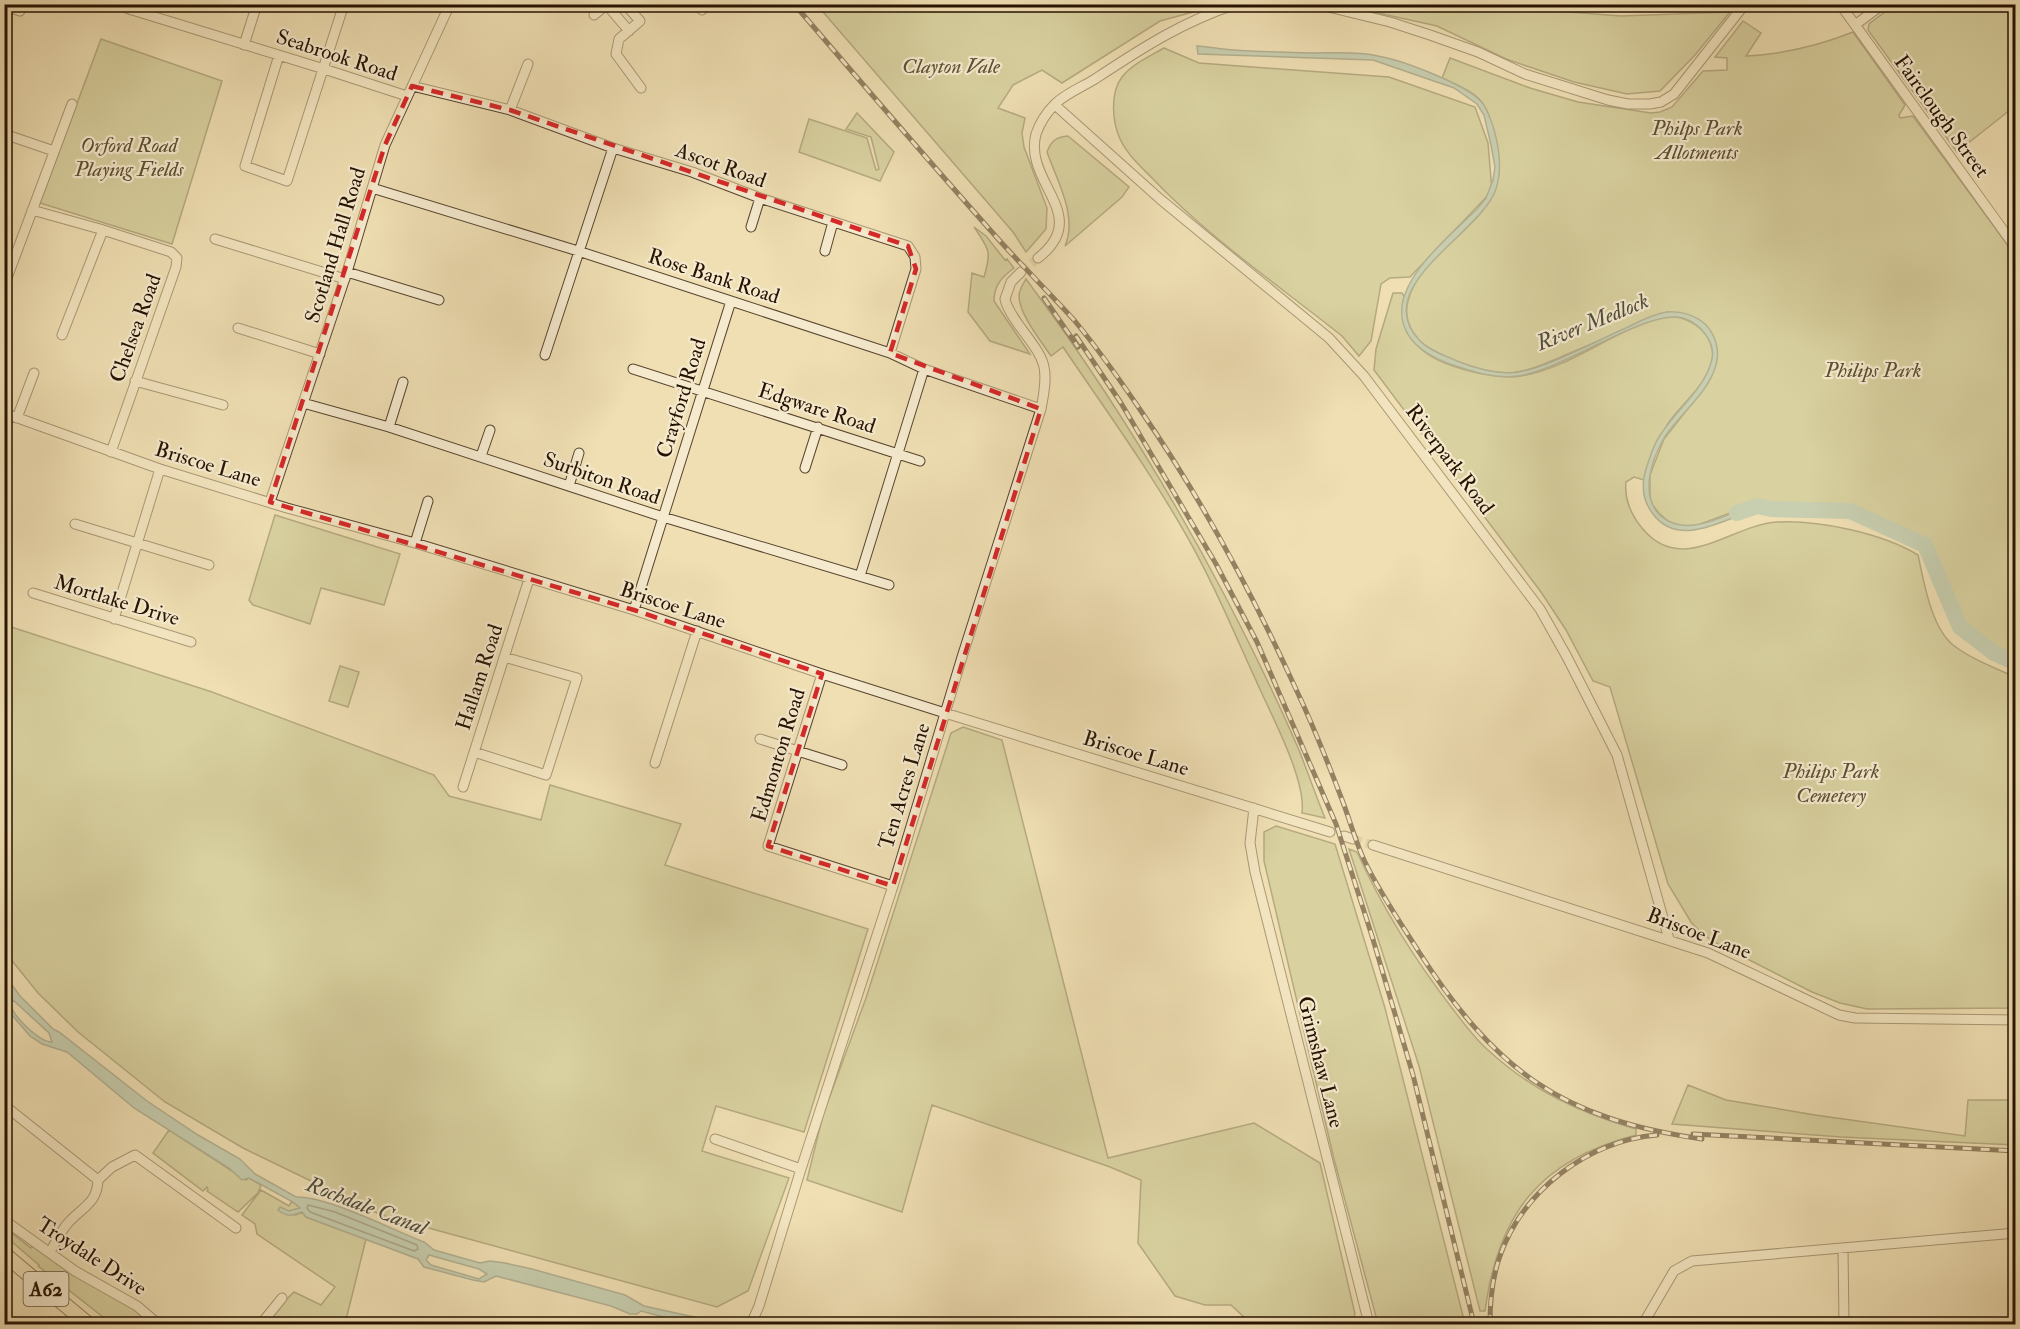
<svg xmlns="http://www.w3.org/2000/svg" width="2020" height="1329" viewBox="0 0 2020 1329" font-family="'IM FELL Double Pica',serif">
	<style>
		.green { fill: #bec189; stroke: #726a45; stroke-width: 1.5 }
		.water { fill: #9abcae; stroke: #6c7869; stroke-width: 1.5; fill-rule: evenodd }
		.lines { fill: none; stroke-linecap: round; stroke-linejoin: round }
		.shore { stroke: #606758; stroke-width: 1.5 }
		.river { stroke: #9abcae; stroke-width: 16 }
		.minor-tunnel { stroke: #d1c098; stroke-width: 9; stroke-dasharray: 9 4.5; stroke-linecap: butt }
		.minor-casing { stroke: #58452e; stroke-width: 11 }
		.highway-casing { stroke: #261201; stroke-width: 16 }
		.minor { stroke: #f5eace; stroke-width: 9 }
		.highway { stroke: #efdfb3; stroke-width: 14 }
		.rail-casing { stroke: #261201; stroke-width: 5 }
		.rail { stroke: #f5eace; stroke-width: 3; stroke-dasharray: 9; stroke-linecap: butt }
		.marked { fill: none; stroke: #d62828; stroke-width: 4.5; stroke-dasharray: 12 8; stroke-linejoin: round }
		.labels { text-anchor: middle; stroke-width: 4.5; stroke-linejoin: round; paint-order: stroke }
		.shield { fill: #f5eace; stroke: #64533e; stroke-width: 1.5 }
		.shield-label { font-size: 20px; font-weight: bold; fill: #261201 }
		.street-label { font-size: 21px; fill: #261201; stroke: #f5eace }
		.park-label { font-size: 21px; font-style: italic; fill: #5b4f31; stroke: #f5eace }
		.water-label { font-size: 22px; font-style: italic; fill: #4f4e3e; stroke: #f5eace }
	</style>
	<rect width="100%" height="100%" fill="#efdfb3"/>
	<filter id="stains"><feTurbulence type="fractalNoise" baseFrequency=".00333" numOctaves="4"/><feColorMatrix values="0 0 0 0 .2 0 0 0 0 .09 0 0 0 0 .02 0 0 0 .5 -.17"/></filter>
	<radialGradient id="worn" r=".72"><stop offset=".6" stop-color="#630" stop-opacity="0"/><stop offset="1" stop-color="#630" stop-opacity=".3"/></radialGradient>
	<!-- green -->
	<path class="green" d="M817,5H1219L1160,21L1062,83L1042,70L1013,85L998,108L1025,118L1022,133L1024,147L1047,208L1046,229L1026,252L1013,232Z
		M1531,5L1542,10L1621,16L1730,12L1695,55L1660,91L1627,94L1574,82L1506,59L1437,26L1342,5Z
		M1894,5H2015V106L1957,152L1868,30L1869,24Z
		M1743,21L1761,33L1746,56C1784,54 1818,46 1853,32L1905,105L1899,115L1900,118L1913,116L2015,255V661L1994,651L1961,626L1926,544L1850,509L1771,507L1757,503L1695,526H1681L1669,522L1659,513L1650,502V475L1664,439L1708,383C1718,363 1721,346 1707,327L1667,312C1637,325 1606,338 1575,351C1555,359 1532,371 1511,373C1484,374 1451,361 1429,348C1413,338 1403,319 1408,301C1421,250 1486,231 1498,179C1501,166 1498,151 1495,138C1486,97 1479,95 1442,78L1450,58L1530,88L1578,102L1651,113L1660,112L1672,107L1703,71L1727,70V58L1715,57Z
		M101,39L222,81L172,244L40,203Z
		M1164,48L1199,63L1389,77L1475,107L1488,143L1492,191L1410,277L1390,278L1381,284L1371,341L1359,356L1342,336C1278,285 1208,237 1152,178C1140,166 1127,154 1120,139C1112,121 1110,93 1122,77C1132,64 1150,56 1164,48Z
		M857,113L894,152L880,181L799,152L809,119L867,138L876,170L879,169L871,137L846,129Z
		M1068,136L1129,187L1122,197L1065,246C1078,216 1057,181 1047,152C1051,141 1056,137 1068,136Z
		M974,227L986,236L1005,260L1007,259L1014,268C1002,277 994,285 994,301L1030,354L990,341L968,312L972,273L984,277C992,251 989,249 974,227Z
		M1026,279C1101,380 1168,487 1226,598C1252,648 1277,699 1299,750C1308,773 1316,796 1325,818L1302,813C1306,783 1277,726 1264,698C1237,640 1213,580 1181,526C1145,464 1103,406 1063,347L1051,356C1041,341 1019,314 1019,296C1019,290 1023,284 1026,279Z
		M1393,293H1402L1404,296C1399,315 1407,336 1421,349C1441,367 1494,380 1521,376C1570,368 1611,332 1659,318C1681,312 1707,326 1712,349C1718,377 1680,404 1667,425C1658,441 1647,462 1644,480L1634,477L1626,482C1624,498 1631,515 1642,528C1682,577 1730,525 1777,522C1819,520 1882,533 1918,555C1924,582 1931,627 1953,645C1971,659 1995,668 2015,677V1008L1867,1009L1840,1003L1812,992L1714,942L1701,933L1691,922L1668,884L1610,687L1593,681L1566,630L1541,592L1374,370L1376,349Z
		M275,515L400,554L384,605L321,588L310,624L253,605L249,600Z
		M5,625L212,692L434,775L449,796L541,820L550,785L681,824L665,865L868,929L804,1132L716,1106L702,1151L789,1178L748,1291L717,1307L381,1215L243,1148L165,1102L78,1032L38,993L5,952Z
		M340,666L359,672L348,707L329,701Z
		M963,727L1002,740L1108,1158L1254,1123L1320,1163L1355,1314L1350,1324H1269L1244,1317L1231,1305H1205L1175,1296L1138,1243L1141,1180L1110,1167L932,1105L902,1212L807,1180L823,1115L866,998L951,733Z
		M1276,826L1335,844L1385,1008L1465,1324H1378L1334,1159L1264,861V832Z
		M1349,849L1357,852C1382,907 1415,960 1452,1008C1463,1022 1474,1038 1488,1050C1531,1090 1580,1113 1636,1129V1135C1539,1160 1498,1214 1485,1311H1480L1419,1066Z
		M1688,1085L1726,1100L1815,1115L1965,1136L1968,1100H2015V1145L1841,1137L1672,1124Z
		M169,1130L246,1180L249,1178L261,1185L258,1193L238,1212L207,1191L208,1189L207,1187L203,1191L153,1153Z
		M261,1190L289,1206L292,1201L300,1208L289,1211L278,1210L296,1215L302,1212L306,1217L366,1239L345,1324H268L279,1307L294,1292L321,1305L335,1287L257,1234L255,1224L242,1215Z
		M5,1228L31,1248L34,1245L133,1308L153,1324H112L38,1266L39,1265L5,1236Z"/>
	<!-- water -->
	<path class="water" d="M1197,46C1209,47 1221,49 1233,50C1259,52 1286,52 1312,53C1333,53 1357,51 1378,56C1401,60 1476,87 1485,107C1497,130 1504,165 1496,189C1481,234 1367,287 1420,341C1430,351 1444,355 1457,361C1472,367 1493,373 1510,373C1540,372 1598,340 1628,327C1640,321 1653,314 1667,312C1681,311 1696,315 1706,325C1716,336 1720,351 1716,365C1708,394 1680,413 1664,438C1652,459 1641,491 1657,512C1683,542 1727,514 1757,503L1756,509C1725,519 1679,549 1653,514C1642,500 1641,483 1647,466C1650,457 1653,446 1659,437C1675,410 1705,390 1712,359C1716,341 1699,323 1683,318C1647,308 1562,371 1518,376C1494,379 1470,371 1447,363C1429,355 1411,346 1404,326C1389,283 1450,236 1477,209L1486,198L1493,180L1495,167L1491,145L1484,115L1477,104L1454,88L1373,60L1198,54Z
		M4,974L20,996L53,1029L59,1032L147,1101L198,1135L240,1159L255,1174L296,1197C328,1196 392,1230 424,1242L434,1250L480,1263L490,1261L505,1263L532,1269L625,1295L644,1306L726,1324H691L641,1311L637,1314H630L611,1306L496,1276L484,1282L473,1280L424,1267L418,1259L306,1217L302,1212C292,1216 287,1217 278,1210L280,1207L289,1211L300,1208L293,1202L249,1178L242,1180L229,1168L134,1108L67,1052L42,1044L30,1036L6,1008ZM13,1000L49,1033L52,1042C39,1042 13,1016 10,1004ZM429,1255L479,1269L487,1274L479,1279L431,1265L426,1260Z"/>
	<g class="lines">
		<!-- shore -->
		<path class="shore" d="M308,1205L335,1212L417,1245L418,1249L414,1251L310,1212L307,1208Z"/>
		<!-- river -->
		<path class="river" d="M1737,513L1758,506L1771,509L1850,511L1925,545L1960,627L1994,653L2016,663"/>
		<!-- minor-tunnel -->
		<path class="minor-tunnel" d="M1021,272L1038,258
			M1353,839L1373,845"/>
		<defs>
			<path id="minor" d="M119,4L129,9L324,69L407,96
				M625,4L640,21L619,39L616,54L641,88
				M697,4L702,10
				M1316,4L1390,22L1430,35L1478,52L1525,74L1608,100L1628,104H1650L1661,102L1674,94L1745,4
				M1840,4L2016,248
				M4,5L20,11
				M607,5L629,31
				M1607,6H1700
				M594,15L607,4
				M1855,25L1883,4
				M244,45L257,4
				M279,55L245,166L287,181L344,4
				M412,86L510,110L613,148L692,172L760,198L908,246L915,257L916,269L890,353
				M1055,105L1160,199L1329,338L1364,376L1540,609L1567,657L1617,755L1669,939
				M510,110L528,64
				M4,134L54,151
				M372,188L578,251L731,301L890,353L924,369L1041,409
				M32,210L100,229L171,252L177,258L176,267L111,452
				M751,227L760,198
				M215,239L345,279
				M825,251L833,222
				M1038,258C1093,215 1023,183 1036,134C1040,122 1047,112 1056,103C1067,93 1082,87 1095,79C1142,48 1182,22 1236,4
				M347,272L439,300
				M4,286L72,104
				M238,328L320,354
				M62,335L103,230
				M545,355L613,148
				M633,369L920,461
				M135,381L223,405
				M303,403L389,427L663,517L889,585
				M4,413L160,469L287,508L415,543L634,610L822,674L945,713L1330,832
				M17,418L34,373
				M389,427L403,382
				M4,430L10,415
				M481,456L490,430
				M805,468L818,427
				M569,486L579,453
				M270,502L347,272L385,145L450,4
				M75,524L209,565
				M415,543L428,501
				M860,576L924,369
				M33,593L191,642
				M634,610L731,301
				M114,619L160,469
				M822,674L768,846L893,886
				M760,739L842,765
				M474,752L546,775L577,678L504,657
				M655,763L697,631
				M463,787L529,579
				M1254,808L1250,843L1255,872L1369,1324
				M1344,836L1353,839
				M1373,845L1708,953L1839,1015L1855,1018L2016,1020
				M4,1105L98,1180
				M715,1139L801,1169
				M4,1220L75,1271L137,1306L158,1324
				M1843,1249L1844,1324
				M50,1252C56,1242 61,1231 68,1223C82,1207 97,1204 98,1180L112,1167L135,1155L236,1228
				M261,1324L282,1298
				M751,1324L759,1306L801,1169L893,886L962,657L1041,409C1050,363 1045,361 1018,324C1013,316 1007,309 1005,299L1011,282L1021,272
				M1643,1324L1674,1271L1692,1261L2016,1233"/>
			<path id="highway" d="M4,1254L88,1324"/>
		</defs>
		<!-- minor casing -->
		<use href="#minor" class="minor-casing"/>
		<!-- highway casing -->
		<use href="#highway" class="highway-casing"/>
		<!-- minor -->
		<use href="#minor" class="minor"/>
		<!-- highway -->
		<use href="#highway" class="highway"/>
		<defs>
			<path id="rail" d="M794,4C860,81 925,157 992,232C1018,262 1047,290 1074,320C1098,349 1120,380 1141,411C1201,498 1251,591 1295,687C1313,725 1329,765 1344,805C1351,824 1356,843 1365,862C1380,893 1400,922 1419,952C1495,1070 1561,1119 1702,1139
				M1044,298L1078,347
				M1076,336L1121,403L1216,564L1257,642L1336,824L1372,936L1413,1075L1474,1324
				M1693,1134L2016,1151
				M1490,1324C1490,1302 1492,1278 1500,1256C1523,1190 1588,1141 1657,1135"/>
		</defs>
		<!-- rail casing -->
		<use href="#rail" class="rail-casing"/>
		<!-- rail -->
		<use href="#rail" class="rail"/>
	</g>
	<!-- marked area -->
	<path d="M0 0H2020V1329H0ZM412,86L510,110L908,246L916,269L890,353L1041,409L893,886L768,846L822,674L634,610L270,502L385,145Z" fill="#efdfb3" fill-opacity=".55" fill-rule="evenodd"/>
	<path class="marked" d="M412,86L510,110L908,246L916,269L890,353L1041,409L893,886L768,846L822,674L634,610L270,502L385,145Z"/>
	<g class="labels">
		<!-- shield labels -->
		<rect class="shield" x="23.5" y="1272" width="45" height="34" rx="4.5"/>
		<g class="shield-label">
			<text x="46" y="1296">A62</text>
		</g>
		<!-- street labels -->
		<g class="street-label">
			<text transform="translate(337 55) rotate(18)" y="7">Seabrook Road</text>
			<text transform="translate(1942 116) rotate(54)" y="7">Fairclough Street</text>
			<text transform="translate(721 165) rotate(20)" y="7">Ascot Road</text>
			<text transform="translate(335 245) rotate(-73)" y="7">Scotland Hall Road</text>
			<text transform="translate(714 276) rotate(18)" y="7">Rose Bank Road</text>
			<text transform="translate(135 328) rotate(-70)" y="7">Chelsea Road</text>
			<text transform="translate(681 398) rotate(-73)" y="7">Crayford Road</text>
			<text transform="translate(817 408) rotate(18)" y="7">Edgware Road</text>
			<text transform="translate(1450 459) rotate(53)" y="7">Riverpark Road</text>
			<text transform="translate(208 464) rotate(17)" y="7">Briscoe Lane</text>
			<text transform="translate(602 478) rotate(19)" y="7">Surbiton Road</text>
			<text transform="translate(117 600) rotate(17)" y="7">Mortlake Drive</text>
			<text transform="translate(673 605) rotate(18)" y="7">Briscoe Lane</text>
			<text transform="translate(479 677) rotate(-72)" y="7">Hallam Road</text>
			<text transform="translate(1136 753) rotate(17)" y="7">Briscoe Lane</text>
			<text transform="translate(778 755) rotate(-73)" y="7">Edmonton Road</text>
			<text transform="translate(904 786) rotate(-73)" y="7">Ten Acres Lane</text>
			<text transform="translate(1699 933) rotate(21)" y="7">Briscoe Lane</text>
			<text transform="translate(1321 1062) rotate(76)" y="7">Grimshaw Lane</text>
			<text transform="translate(92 1256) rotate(33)" y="7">Troydale Drive</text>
		</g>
		<!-- park labels -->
		<g class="park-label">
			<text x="951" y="73">Clayton Vale</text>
			<text x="1697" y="135">Philps Park<tspan x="1697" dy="24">Allotments</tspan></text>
			<text x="129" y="152">Orford Road<tspan x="129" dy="24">Playing Fields</tspan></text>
			<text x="1873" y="377">Philips Park</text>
			<text x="1831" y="778">Philips Park<tspan x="1831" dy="24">Cemetery</tspan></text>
		</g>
		<!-- water labels -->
		<g class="water-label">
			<text transform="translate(1592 321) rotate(-22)" y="8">River Medlock</text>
			<text transform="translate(367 1205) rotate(21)" y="8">Rochdale Canal</text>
		</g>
	</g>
	<!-- margin -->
	<rect width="2020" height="1329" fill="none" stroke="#efdfb3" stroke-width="24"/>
	<rect x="6" y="6" width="2008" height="1317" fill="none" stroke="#261201" stroke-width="3"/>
	<rect x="12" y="12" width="1996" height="1305" fill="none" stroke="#261201" stroke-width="1.5"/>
	<rect width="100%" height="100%" filter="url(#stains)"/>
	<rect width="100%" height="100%" fill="url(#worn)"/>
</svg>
